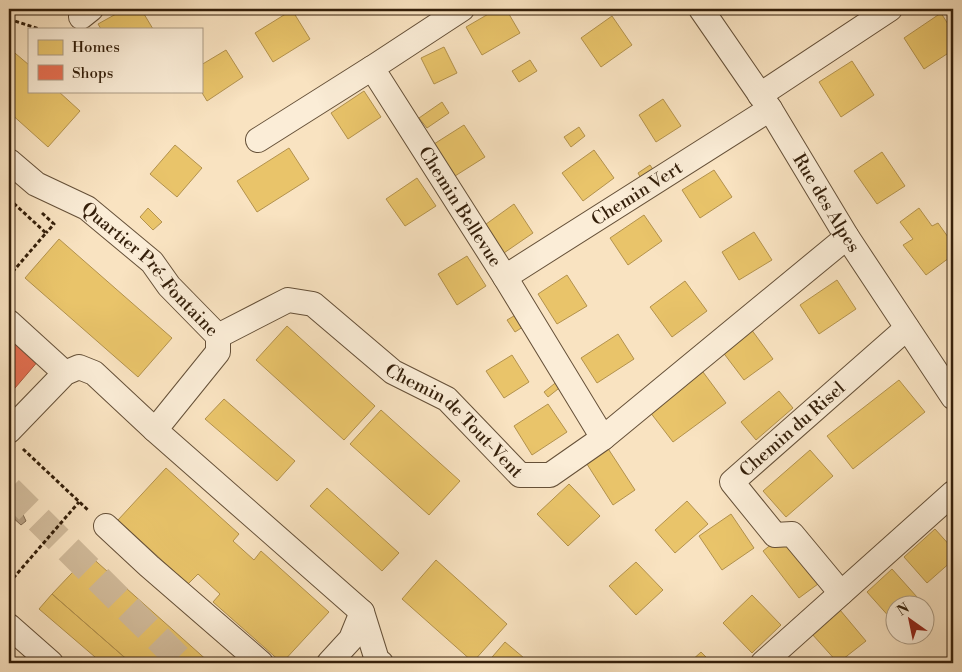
<svg xmlns="http://www.w3.org/2000/svg" width="962" height="672" viewBox="0 0 962 672" font-family="'Libre Bodoni',serif">
	<style>
		.water { fill: #b6a083; stroke: #826c53 }
		.homes { fill: #e9c46a; stroke: #b3924d }
		.shops { fill: #e76f51; stroke: #b1573c }
		.lines { fill: none; stroke-linecap: round; stroke-linejoin: round }
		.major-tunnel { stroke: #d2bc9c; stroke-width: 28; stroke-dasharray: 28 14; stroke-linecap: butt }
		.minor-casing { stroke: #655038; stroke-width: 26 }
		.path { stroke: #341f0a; stroke-width: 3; stroke-dasharray: 4 2.5; stroke-linecap: butt }
		.minor { stroke: #fbedd7; stroke-width: 24 }
		.labels { text-anchor: middle; stroke-width: 5; stroke-linejoin: round; paint-order: stroke }
		.street-label { font-size: 18px; fill: #341f0a; stroke: #fbedd7 }
	</style>
	<rect width="100%" height="100%" fill="#f9e3c1"/>
	<filter id="stains"><feTurbulence type="fractalNoise" baseFrequency=".004" numOctaves="4"/><feColorMatrix values="0 0 0 0 .2 0 0 0 0 .09 0 0 0 0 .02 0 0 0 .5 -.17"/></filter>
	<radialGradient id="worn" r=".72"><stop offset=".6" stop-color="#630" stop-opacity="0"/><stop offset="1" stop-color="#630" stop-opacity=".3"/></radialGradient>
	<!-- water -->
	<path class="water" d="M9,496L19,506L26,521L21,525L10,515L9,517Z"/>
	<!-- homes -->
	<path class="homes" d="M125,9H141L153,29H101L98,24Z
		M497,9H506L520,33L482,55L466,27Z
		M292,10L310,39L273,62L255,33Z
		M941,13L953,32V50L924,69L904,38Z
		M612,16L632,45L601,67L581,38Z
		M444,47L457,73L434,84L421,58Z
		M9,48L29,65V91H58L80,111L48,147L9,112Z
		M226,50L243,77L207,101L201,91V65Z
		M530,60L537,71L519,82L512,71Z
		M852,61L874,95L841,117L819,82Z
		M364,91L381,117L348,139L331,113Z
		M663,99L681,126L656,142L639,115Z
		M442,102L449,113L427,128L419,118Z
		M464,125L485,157L455,176L434,144Z
		M579,127L585,136L571,147L564,137Z
		M175,145L202,168L177,197L150,174Z
		M289,148L309,179L257,212L237,181Z
		M594,150L614,178L583,201L562,173Z
		M882,152L905,186L877,204L854,171Z
		M650,165L656,174L643,182L638,173Z
		M714,170L732,197L700,218L682,190Z
		M417,178L436,206L405,226L386,199Z
		M514,204L533,233L501,255L482,227Z
		M148,208L162,222L153,230L140,217Z
		M919,208L932,226L938,223L953,244V255L926,275L903,245L913,239L900,222Z
		M644,215L662,241L628,265L610,238Z
		M754,232L772,260L739,280L722,252Z
		M59,239L172,338L138,377L25,278Z
		M467,256L486,286L457,305L438,274Z
		M567,275L587,306L557,324L538,294Z
		M837,280L856,309L819,334L800,305Z
		M685,281L707,311L672,337L650,307Z
		M519,313L526,325L515,332L507,320Z
		M287,326L375,406L344,440L256,360Z
		M751,329L773,359L744,380L722,351Z
		M618,334L634,359L597,383L581,358Z
		M512,355L529,382L504,398L486,371Z
		M703,372L726,403L673,442L650,412Z
		M559,380L563,385L548,397L544,392Z
		M899,380L925,412L853,469L827,436Z
		M779,391L793,408L756,440L741,422Z
		M224,399L295,461L277,481L205,419Z
		M548,404L567,432L532,455L514,426Z
		M381,410L460,481L429,515L350,444Z
		M607,447L635,490L613,505L585,461Z
		M810,450L833,476L786,517L763,491Z
		M166,468L239,534L233,541L254,560L261,551L329,612L282,663L213,602L220,594L198,574L188,584L118,520Z
		M569,484L600,516L568,546L537,514Z
		M327,488L399,553L382,571L310,506Z
		M687,501L708,524L675,553L655,530Z
		M731,514L754,548L722,570L699,536Z
		M935,529L953,549V560L927,583L904,557Z
		M782,536L818,584L799,598L763,551Z
		M89,555L210,663H131L52,594Z
		M436,560L507,624L473,662L402,599Z
		M636,562L663,590L636,615L609,586Z
		M892,569L917,597L908,604H894V617L892,620L867,592Z
		M52,594L131,663H102L39,609Z
		M752,595L781,625L752,653L723,623Z
		M840,610L866,641L838,663L812,634Z
		M505,642L530,663H487Z
		M701,652L712,663H689Z"/>
	<!-- shops -->
	<path class="shops" d="M9,335L39,360L9,395Z"/>
	<g class="lines">
		<!-- major-tunnel -->
		<path class="major-tunnel" d="M9,490L183,663"/>
		<defs>
			<g id="minor">
				<path id="s1" d="M462,9L372,68L505,277L603,438"/>
				<path id="s2" d="M701,9L770,109L847,237L953,397"/>
				<path d="M81,17L91,9"/>
				<path d="M760,95L890,9"/>
				<path d="M258,140L372,68"/>
				<path id="s3" d="M9,161L36,184L87,208L152,262L169,286L218,336V352L155,430"/>
				<path id="s4" d="M505,277L770,109"/>
				<path d="M9,322L65,373"/>
				<path id="s5" d="M218,336L288,300L313,304L393,372L447,399L520,475H550L603,438L847,237"/>
				<path d="M9,431L65,373L79,367L94,373L155,430L362,612L377,660L381,663"/>
				<path d="M106,526L149,566L261,663"/>
				<path id="s6" d="M841,593L792,534L775,535L732,482L907,328"/>
				<path d="M9,626L51,663"/>
				<path d="M329,663L351,639L362,612"/>
				<path d="M763,663L953,493"/>
			</g>
		</defs>
		<!-- minor casing -->
		<use href="#minor" class="minor-casing"/>
		<!-- path -->
		<path class="path" d="M9,19L39,29
			M9,199L46,233L9,276
			M42,213L54,224L46,233
			M23,449L89,511
			M9,583L79,502"/>
		<!-- minor -->
		<use href="#minor" class="minor"/>
	</g>
	<g class="labels">
		<!-- street labels -->
		<g class="street-label">
			<text dy="6" stroke="none"><textPath href="#s4" startOffset="156">Chemin Vert</textPath></text>
			<text dy="6" stroke="none"><textPath href="#s2" startOffset="231">Rue des Alpes</textPath></text>
			<text dy="6" stroke="none"><textPath href="#s1" startOffset="272">Chemin Bellevue</textPath></text>
			<text dy="6" stroke="none"><textPath href="#s3" startOffset="180">Quartier Pré-Fontaine</textPath></text>
			<text dy="6" stroke="none"><textPath href="#s5" startOffset="288">Chemin de Tout-Vent</textPath></text>
			<text dy="6" stroke="none"><textPath href="#s6" startOffset="242">Chemin du Risel</textPath></text>
		</g>
	</g>
	<!-- margin -->
	<rect width="962" height="672" fill="none" stroke="#f9e3c1" stroke-width="30"/>
	<rect x="10" y="10" width="942" height="652" fill="none" stroke="#341f0a" stroke-width="2.5"/>
	<rect x="15" y="15" width="932" height="642" fill="none" stroke="#341f0a"/>
	<!-- legend -->
	<rect x="28" y="28" width="175" height="65" fill="#fbedd7" stroke="#ab9b85"/>
	<rect x="38" y="40" width="25" height="15" fill="#e9c46a" stroke="#ab9b85"/>
	<text x="72" y="52" font-size="15" fill="#341f0a">Homes</text>
	<rect x="38" y="65" width="25" height="15" fill="#e76f51" stroke="#ab9b85"/>
	<text x="72" y="78" font-size="15" fill="#341f0a">Shops</text>
	<!-- north arrow -->
	<g transform="translate(910 620) rotate(327)"><circle r="24" fill="#fbedd7" stroke="#ab9b85"/>
	<path d="M0-4L9 19L0 12L-9 19Z" fill="#8f2418"/>
	<text y="-8" font-size="14" font-weight="bold" text-anchor="middle" fill="#341f0a">N</text>
	</g>
	<rect width="100%" height="100%" filter="url(#stains)"/>
	<rect width="100%" height="100%" fill="url(#worn)"/>
</svg>
